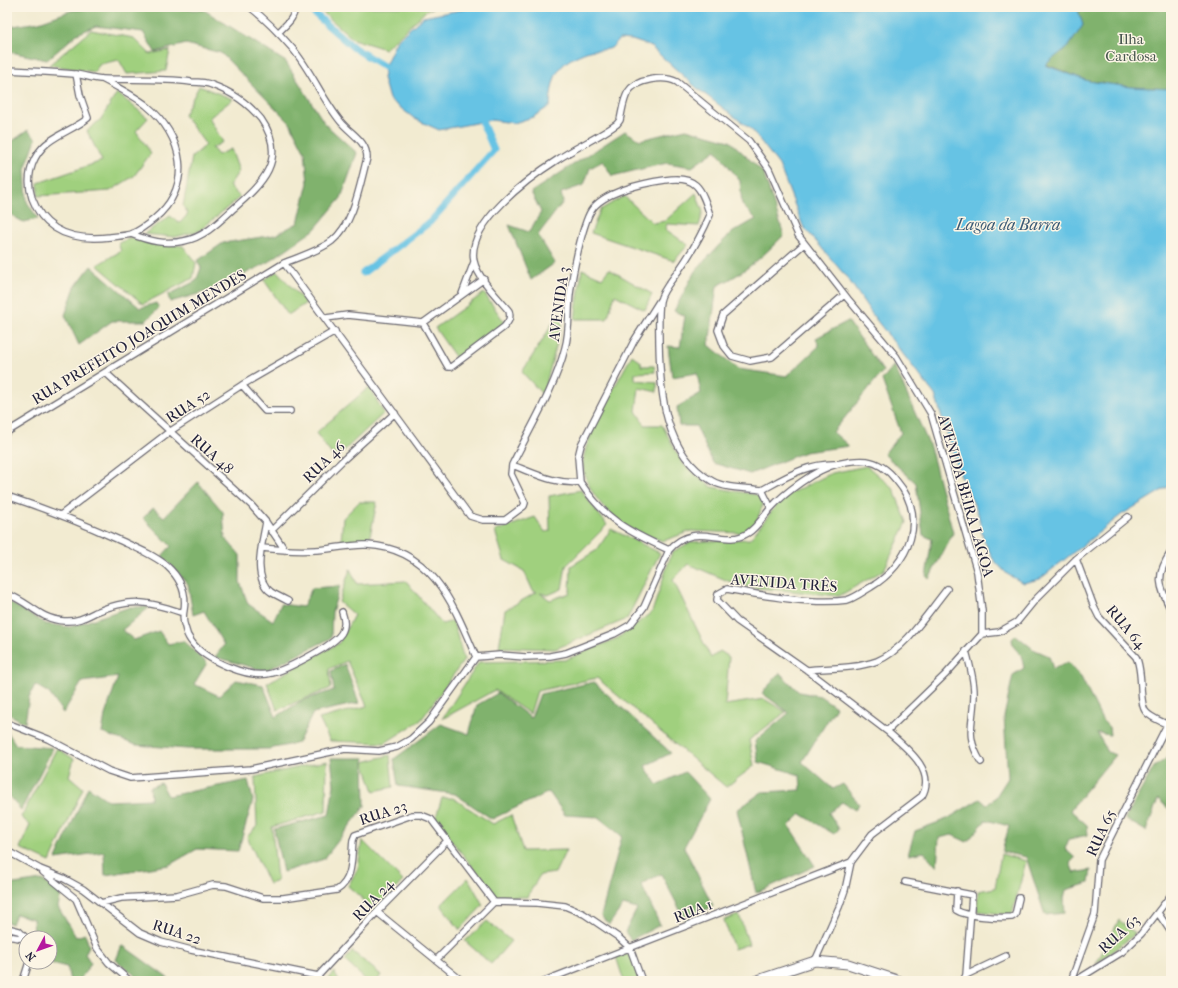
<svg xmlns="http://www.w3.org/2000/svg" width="1178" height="988" viewBox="0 0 1178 988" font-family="'IM FELL French Canon',serif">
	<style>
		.green { fill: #a0d07e; stroke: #61795c }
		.forest { fill: #80b26d; stroke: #516a54 }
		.water { fill: #66c3e4; stroke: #447290 }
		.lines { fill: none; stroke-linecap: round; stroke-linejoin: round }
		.canal { stroke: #66c3e4; stroke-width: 7 }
		.minor-casing { stroke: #6b6870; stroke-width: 8 }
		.primary-casing { stroke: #6b6870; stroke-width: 11 }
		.minor { stroke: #fff; stroke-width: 5.5 }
		.primary { stroke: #fff; stroke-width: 9 }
		.labels { text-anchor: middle; stroke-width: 3; stroke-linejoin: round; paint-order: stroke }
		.park-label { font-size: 15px; fill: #48564f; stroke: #fcf5e5 }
		.street-label { font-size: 15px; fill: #22223b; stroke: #fcf5e5 }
		.water-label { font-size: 16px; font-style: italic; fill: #3a5a76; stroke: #fcf5e5 }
	</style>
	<rect width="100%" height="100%" fill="#fcf5e5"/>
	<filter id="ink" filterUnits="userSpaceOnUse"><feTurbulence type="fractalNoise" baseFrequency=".025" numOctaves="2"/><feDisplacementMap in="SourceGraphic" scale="8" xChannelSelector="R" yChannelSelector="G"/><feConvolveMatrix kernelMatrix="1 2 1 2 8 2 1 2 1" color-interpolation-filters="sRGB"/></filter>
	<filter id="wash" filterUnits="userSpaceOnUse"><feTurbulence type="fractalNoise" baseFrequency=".012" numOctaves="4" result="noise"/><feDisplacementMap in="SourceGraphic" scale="16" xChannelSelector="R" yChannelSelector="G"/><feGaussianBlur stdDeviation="0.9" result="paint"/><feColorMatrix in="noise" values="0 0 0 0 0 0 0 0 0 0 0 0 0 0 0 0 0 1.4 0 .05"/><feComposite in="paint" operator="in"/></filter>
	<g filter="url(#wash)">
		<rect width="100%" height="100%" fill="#f2ebd1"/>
		<!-- green -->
		<path class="green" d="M317,7H436L427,10L385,49L353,39Z
			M91,30L134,38L150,54L170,50L166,71L127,74L119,60L100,64L94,72L49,65Z
			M199,86L233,99L209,118L223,142L212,148L218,155L231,149L239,171L229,186L240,197L199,231L175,237L144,234L170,216L180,223L188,214L183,206L192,157L206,145L184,115Z
			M117,93L148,118L136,131L151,153L134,176L110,191L38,196V183L102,161L87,131L101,119Z
			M696,193L703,212L699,226L667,224L665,229L688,245L674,261L591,233L600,210L624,196L653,223L665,221Z
			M131,238L183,246L196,263L193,278L143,304L97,265L121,251L118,243Z
			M582,269L602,278L609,269L652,294L645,310L615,295L607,319H575Z
			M277,271L306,303L288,315L264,280Z
			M484,293L505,323L456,358L435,328Z
			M564,317L543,395L522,372L542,341L555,319Z
			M632,355L641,362V366H654L655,372L635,373V380L657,382V392L639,388L636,411L645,425H662L683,464L712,487L758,495L763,504L756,523L741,533L691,531L663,541C650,536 635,532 624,525C606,513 585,488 583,466C581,442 620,378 632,355Z
			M369,387L384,413L335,459L316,433Z
			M867,466L893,488L907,522L884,570L839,596L740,586L688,564L673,580L711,658L720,651L729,657L725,705L764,699L786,712L749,740L754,766L726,787L597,678L537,691L530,714L495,690L442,719L479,662L565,660L618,638L652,612L672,552L691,542L750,539L783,497L832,473Z
			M581,490L607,525L566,566L562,589L548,595L540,593L550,600L570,593L571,566L597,550L611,529L660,553L627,619L555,649L499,647L505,610L537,592L533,591L524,571L504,560L495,531L535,517L545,532L550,531L549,496Z
			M359,502H377L369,541H341L343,518Z
			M350,569L357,584L406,581L442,624L453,621L464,660L421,720L385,743L330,741L319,719L367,706L347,661L329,669L331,688L277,710L267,683L339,643L354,615L339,602Z
			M1165,569L1171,575V596Z
			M57,748L74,759L69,776L83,788L50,862L20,848L30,825L21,817Z
			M390,755L393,787L374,791L364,762Z
			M327,761L326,811L272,827L277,881L269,884L247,837L257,826L255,777Z
			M442,798H453L493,824L511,815L523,851L566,850L555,873L540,875L527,897H497L435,820Z
			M362,840L403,881L375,910L348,886L358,868Z
			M1001,854L1026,861L1012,915L977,911L978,891L995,888Z
			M468,878L483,905L460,930L441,905Z
			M739,915L749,944L734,949L724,920Z
			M1119,920L1135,934L1096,964Z
			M487,921L511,941L491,964L465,941Z
			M352,951L381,975L377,981H367L345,961Z
			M631,953L640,981H624L616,957Z
			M334,972L339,981H328L327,980Z"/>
		<!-- forest -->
		<path class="forest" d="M110,7L204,10L286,62L325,124L357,153L341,198L314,230L265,264L212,290L170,302L168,295L196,281L201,268L197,261L223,243L275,235L298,223L308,183L305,152L290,123L221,53L186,44L155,52L143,32L96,26L77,34L47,60L7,51V27L39,22L73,10Z
			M1077,7H1171V89L1130,87L1088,81L1045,64L1069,46L1083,25Z
			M686,129L730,141L763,172L784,235C761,258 746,272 717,286L709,345L738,369L787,376L819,346L816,338L848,321L883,371L833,432L849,446L805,452L750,474L713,463L696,426H679L677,407L701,393L697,373L672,377L668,346L680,347L685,316L674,311L695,271L724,240L733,232L756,219L742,205L740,181L716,150L692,167L667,163L612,176L603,161L590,168L584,185L561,193L563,202L538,235L555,263L531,280L509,225L529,232L541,212L531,192L625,131L640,140Z
			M28,130L36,139L25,169L27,202L38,219L23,222L8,213L7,209V145Z
			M91,266L140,308L156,303L159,308L146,321H112L79,345L65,315L75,287Z
			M894,365L930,447L953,533L929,579L926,576L932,539L923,535L916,483L884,454L901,433L882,380Z
			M198,482L223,512L225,538L240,555V582L248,604L273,621L281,604L303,607L312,588L340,586L332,612L331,638L265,671L215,657L224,645L204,611L193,615L188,584L162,556L171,546L143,518L153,508L164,517Z
			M7,601L46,624L70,627L130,607H150L122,630L134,640L159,631L168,644L183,641L207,663L194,684L219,696L236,680L263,685L276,717L301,701L334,690L331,671L345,664L359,703L313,713L298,743L269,749H187L136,745L102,733L105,715L118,677L82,682L63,713L49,693L35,685L29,697L25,723L7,713Z
			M1016,635L1033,649L1049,656L1053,669L1068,662L1081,677L1102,720L1109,727L1110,735L1097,733L1108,752L1115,755L1070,810L1087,825L1088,835L1069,839L1065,849L1075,858L1070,863L1074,873L1091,870L1089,883L1066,890L1064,898L1065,913L1045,915L1026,857L1002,852L1009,826L986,820L967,842L952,835L939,838L937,867L924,852L908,855L915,831L947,819L980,799L987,805L995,798L1008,778L1004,717L1013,675L1024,668L1021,655L1013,646L1012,639Z
			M780,673L799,692L820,696L836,707L802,762L833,789L843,784L859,804L855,810L842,802L829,813L839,829L834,834L801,814L789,826L815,866L756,893L737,810L762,792L801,790L800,775L758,762L755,741L789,713L762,693Z
			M594,682L671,753L645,766L657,785L685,772L710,799L684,847L713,906L686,921L661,874L641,884L660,925L631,940L625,932L637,909L623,905L609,925L601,916L622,836L598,817L565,815L549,792L492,819L455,794L398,786L394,759L441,724L469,734L477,705L498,693L531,718L540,694Z
			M7,731L16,745L53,748L21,810L7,794Z
			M1170,756L1171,811L1158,799L1146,831L1125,819L1154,767Z
			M331,758H364L365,806L324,859L283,872L274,829L329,815L334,785Z
			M248,780L253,800L238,851L197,849L169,865L105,875L104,852L56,859L88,787L109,801L151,799L150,787L161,783L168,796Z
			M42,880L61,894L58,907L76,937L85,934L89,946L85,954L91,963L79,981H70L67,967L46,962H50V938H34L33,919L16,914L12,924L7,922V885Z
			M122,945L172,981H142L116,960Z"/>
		<!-- water -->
		<path class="water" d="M469,7H1077L1083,25L1069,46L1045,65L1088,81L1130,87L1171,89V485L1121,515L1040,579L1023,583L1007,574L993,559L983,538L978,513L959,472L935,395L874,317L849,280L803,226L779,165L752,130L698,89L650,46L632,40L619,39C617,41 614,46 611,48C605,51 596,49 589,51C557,62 552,75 550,106L533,117L514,123L491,120L439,130L415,119L389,99L383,78L386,63L397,40L423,17L466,9Z"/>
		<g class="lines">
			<!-- canal -->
			<path class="canal" d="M307,7L354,48L385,67
				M363,273L430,222L494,150L482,122"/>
		</g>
	</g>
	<g filter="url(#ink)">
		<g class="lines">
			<defs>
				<path id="minor" d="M278,33C285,25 296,18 294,7
					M7,70C29,71 51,72 74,74C84,75 94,79 103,79C133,80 162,78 191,82C198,82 206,82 212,85C232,92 248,103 261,119C289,159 262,184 232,210C218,223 204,237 184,241C165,245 149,241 131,234
					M76,74L80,95L88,118C75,129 54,135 43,147C30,161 26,180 32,198C45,234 76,241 110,237C117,236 125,236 131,234C139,231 148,224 154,219C194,186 184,136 146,105C133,95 117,87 102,79
					M804,244L723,315L718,330L724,346L732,356L750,361L772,357L844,295
					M284,263L470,516L483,520H505L524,506L525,503L511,474L512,465C530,428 555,388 565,348C570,331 568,312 570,294C572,277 582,225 591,211C602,192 644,183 665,180C696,175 701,187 710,215C702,234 691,253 679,270C673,279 662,290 660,301C658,314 659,330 659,343C660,393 664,453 712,481C726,489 747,488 762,490L771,508
					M462,294L474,262
					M326,318L348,315L423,323L448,367H451L504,327C509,321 511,318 509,311C498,298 477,277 474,261C466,224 530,177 557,160C576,147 598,138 617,124L620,120C622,112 623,100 628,92C636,79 664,75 677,82L749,141L769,169L798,235L848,299L896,356L931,414L977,572L982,611V634L946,674L887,731C905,747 937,770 922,796L872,834L851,862L845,890L839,907L815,961
					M423,323L484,279
					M106,373L251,505L266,522L285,550
					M242,385L265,411H290
					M7,432L284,263C299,257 319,251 332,241C354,224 360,184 367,158C367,141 351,134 341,122C322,99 311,70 292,48C279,33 265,19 250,7
					M512,465C534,473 556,485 580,482L578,457L581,445L634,341L660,300
					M580,482C605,520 629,532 669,550
					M762,490C786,477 808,463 836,464
					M7,496C46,509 80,522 117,539C134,547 153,554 167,566C180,578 187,593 184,610C183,615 183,622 185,627C186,632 188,637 191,641C204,660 250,680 272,673C285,670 312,655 324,648C339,638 349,631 342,612
					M62,514L169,432L242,385L335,331
					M266,522C263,541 251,578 271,592C276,595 282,598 288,601
					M271,531L342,461L395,413
					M262,548C280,550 298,551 316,550C333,549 351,544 367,545C433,548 454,606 476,657
					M1171,552C1155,576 1159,586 1171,610
					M1076,559L1094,607L1099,617L1136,657C1144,672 1138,703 1146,712C1151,718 1161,721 1168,725
					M7,594C30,602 38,619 64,621C77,622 86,617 96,612C130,598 147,601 180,612L183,611
					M982,634L999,632L1017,622L1035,600L1076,559L1128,517
					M966,651C970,665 974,679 974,693C974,723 964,734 981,762
					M807,670C830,668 855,669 877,661C905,650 929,611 947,589
					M7,723L48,739L109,771L130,778L251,769L345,749L379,751L397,747L411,739L429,722L476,657L500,655L525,657L550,656L566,653L614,634L630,625L644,607L669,550C696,519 723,549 748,533C757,527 763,517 770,509C784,493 816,469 837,464C845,462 859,460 867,461C880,463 889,471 896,480C929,518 909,564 871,587C864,591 855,598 847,600C814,605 760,595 727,589L718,594L717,600L737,621L807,670L887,731
					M7,851L40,869L63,878L83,889L140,933L161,942L191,950L318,976L320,981
					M43,872L76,899L97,948L109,963L130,981
					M905,882L972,895L966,975L963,981
					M957,891L956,910C966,917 1000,918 1012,917L1015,915L1019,898
					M101,903L121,898L177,895L213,885L226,886L263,898H283L337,890C354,879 351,858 353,840L355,835L412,815H421L431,819L494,902L537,903L565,906L584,914L618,937L630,948L642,981
					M377,912L462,981
					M1158,913L1171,932
					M7,928L19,931L26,938
					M7,936L26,939
					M436,960L494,902
					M966,975L1006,956
					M318,976L377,912L447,841
					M23,981L29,962
					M544,981L851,862
					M1071,981L1095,914L1099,860L1171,717
					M1075,981L1122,952L1141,934L1171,895"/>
				<path id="primary" d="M755,981L815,961L848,964L900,981"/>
			</defs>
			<!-- minor casing -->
			<use href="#minor" class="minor-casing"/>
			<!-- primary casing -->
			<use href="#primary" class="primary-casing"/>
			<!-- minor -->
			<use href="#minor" class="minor"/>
			<!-- primary -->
			<use href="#primary" class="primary"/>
		</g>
	</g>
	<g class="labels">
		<!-- park labels -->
		<g class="park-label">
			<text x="1131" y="44">Ilha<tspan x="1131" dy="17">Cardosa</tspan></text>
		</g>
		<!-- street labels -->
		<g class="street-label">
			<text transform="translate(559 304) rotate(-82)" y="5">AVENIDA 3</text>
			<text transform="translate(139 337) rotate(-31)" y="5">RUA PREFEITO JOAQUIM MENDES</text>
			<text transform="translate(188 406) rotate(-33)" y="5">RUA 52</text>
			<text transform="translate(212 454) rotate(42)" y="5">RUA 48</text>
			<text transform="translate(324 462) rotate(-44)" y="5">RUA 46</text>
			<text transform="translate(966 496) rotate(74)" y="5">AVENIDA BEIRA LAGOA</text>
			<text transform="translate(784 583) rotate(4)" y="5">AVENIDA TRÊS</text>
			<text transform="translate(1126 627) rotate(50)" y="5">RUA 64</text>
			<text transform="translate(383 813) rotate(-18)" y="5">RUA 23</text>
			<text transform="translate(1101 833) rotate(-65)" y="5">RUA 65</text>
			<text transform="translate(373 900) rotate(-46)" y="5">RUA 24</text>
			<text transform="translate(693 911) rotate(-21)" y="5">RUA 1</text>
			<text transform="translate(177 932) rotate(18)" y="5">RUA 22</text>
			<text transform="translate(1119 934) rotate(-42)" y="5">RUA 63</text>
		</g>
		<!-- water labels -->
		<g class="water-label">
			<text x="1008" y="230">Lagoa da Barra</text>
		</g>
	</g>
	<!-- margin -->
	<rect width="1178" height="988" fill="none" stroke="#fcf5e5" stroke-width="24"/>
	<!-- north arrow -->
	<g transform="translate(38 950) rotate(229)"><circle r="19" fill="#fcf5e5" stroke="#a5a1a1"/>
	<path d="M0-3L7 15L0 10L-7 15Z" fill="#b5179e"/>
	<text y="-6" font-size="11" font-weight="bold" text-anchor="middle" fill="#22223b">N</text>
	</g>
</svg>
